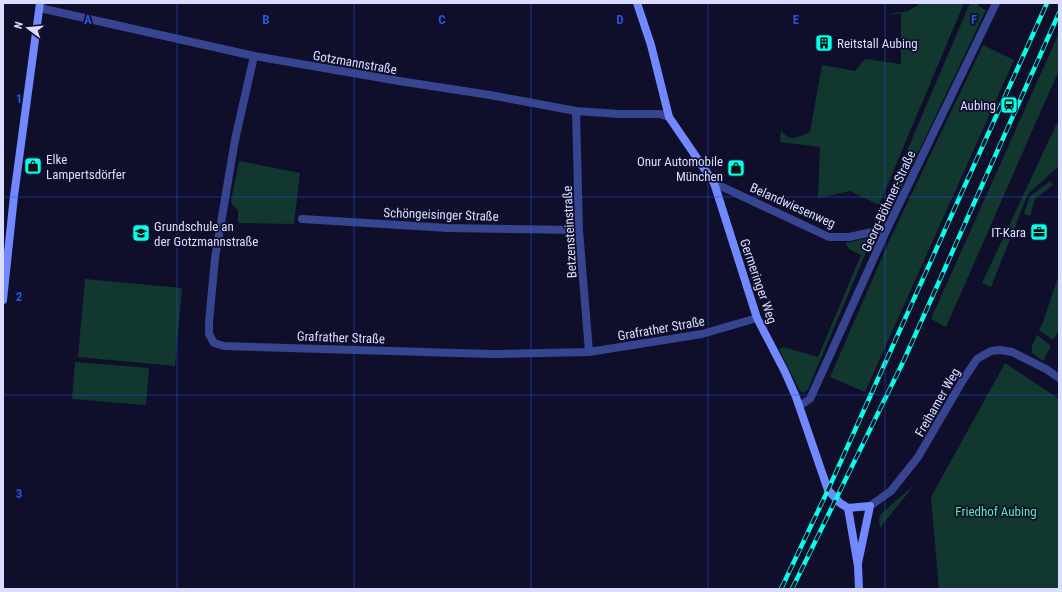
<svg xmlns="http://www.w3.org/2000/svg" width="1062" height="592" viewBox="0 0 1062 592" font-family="'Roboto Condensed',sans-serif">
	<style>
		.green { fill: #11372e }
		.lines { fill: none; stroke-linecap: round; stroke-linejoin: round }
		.street { stroke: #37448f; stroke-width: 8 }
		.secondary { stroke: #7188ff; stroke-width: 8 }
		.rail-casing { stroke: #06ffe9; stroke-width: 4.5 }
		.rail { stroke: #0f0f2c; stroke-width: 3; stroke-dasharray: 9; stroke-linecap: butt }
		.grid { fill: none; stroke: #2655da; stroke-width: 1; stroke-opacity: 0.55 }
		.labels { text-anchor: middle; stroke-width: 3.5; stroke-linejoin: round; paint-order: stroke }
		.poi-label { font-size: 13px; fill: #daddff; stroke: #0f0f2c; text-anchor: start }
		.street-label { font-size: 13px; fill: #daddff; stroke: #0f0f2c }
		.park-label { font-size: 13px; fill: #5ceaab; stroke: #0f0f2c }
		.grid-label { font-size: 13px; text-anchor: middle; font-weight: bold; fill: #2655da; stroke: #0f0f2c; stroke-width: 3.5; stroke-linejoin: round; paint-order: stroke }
	</style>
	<rect width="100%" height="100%" fill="#0f0f2c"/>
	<!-- green -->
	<path class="green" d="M919,3H964L879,205L850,191L818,198L820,147L780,142L781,131C792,143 796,137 810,132L822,65L855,71L865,59L901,64V14H889L908,11L918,5Z
		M970,3H979L978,6L986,10L889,214L877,221Z
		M1059,33V70L946,327L931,319Z
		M983,45L1014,60L865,392L830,377L890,239Z
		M1057,123L1059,126V166L1028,194L991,287L982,283Z
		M239,161L300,173L294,224L238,223V210L233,206L231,201Z
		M1050,181L1053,185L1035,199L1030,216L1024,214L1030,196Z
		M870,238L871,240L870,243L808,389L804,393L800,391L779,349L783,347L818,357L861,255L849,249L845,243Z
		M1059,274V330L1053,340L1039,330L1043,322Z
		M85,279L182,288L175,366L78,357Z
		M1037,335L1051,346L1043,361L1032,353V346Z
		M75,362L149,368L146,405L72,399Z
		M1005,363L1059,399V589H939L931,497Z
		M915,484L880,528L879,519L881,514Z"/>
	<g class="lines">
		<!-- street -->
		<path class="street" d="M40,8L254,56L399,81L490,95L576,111L619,114H660L669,117
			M254,56L235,140L215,258L209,322V334L214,343L224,346L492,354L589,352L702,334L757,318
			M576,111L579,230L589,352
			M714,183L829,237H849L887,229
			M302,219L448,228L579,230
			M799,406L810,399L887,229L996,3
			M870,506L891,491L918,457L963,380L977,359L991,351L1000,350L1012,352L1046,369L1059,378"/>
		<!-- secondary -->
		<path class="secondary" d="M637,3L651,45L669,117L714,183L757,318L785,372L796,397L828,490L840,503L848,508L858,566L859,589
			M3,300L14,196L40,3
			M848,508L870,506L858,563"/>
		<defs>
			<path id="rail" d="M781,589L828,490L1047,3
				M792,589L904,360L1059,13"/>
		</defs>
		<!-- rail casing -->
		<use href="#rail" class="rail-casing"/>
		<!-- rail -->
		<use href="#rail" class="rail"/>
	</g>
	<!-- grid -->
	<path class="grid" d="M177,3V589M354,3V589M531,3V589M708,3V589M885,3V589M3,197H1059M3,395H1059"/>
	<!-- icons -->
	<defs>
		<symbol id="building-square" viewBox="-11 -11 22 22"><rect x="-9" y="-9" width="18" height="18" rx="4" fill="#06ffe9" stroke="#0f0f2c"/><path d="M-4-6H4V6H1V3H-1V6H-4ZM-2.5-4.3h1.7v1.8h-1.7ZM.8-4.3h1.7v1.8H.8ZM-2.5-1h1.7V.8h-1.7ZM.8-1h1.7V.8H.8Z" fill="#111"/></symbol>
		<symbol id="station-square" viewBox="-11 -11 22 22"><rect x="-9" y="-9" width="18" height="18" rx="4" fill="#06ffe9" stroke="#0f0f2c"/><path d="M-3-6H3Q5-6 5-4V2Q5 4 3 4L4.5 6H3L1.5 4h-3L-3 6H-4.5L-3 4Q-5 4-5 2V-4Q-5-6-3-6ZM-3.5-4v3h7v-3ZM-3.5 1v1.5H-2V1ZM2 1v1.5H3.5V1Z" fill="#111"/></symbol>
		<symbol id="shop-square" viewBox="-11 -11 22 22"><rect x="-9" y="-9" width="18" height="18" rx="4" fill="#06ffe9" stroke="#0f0f2c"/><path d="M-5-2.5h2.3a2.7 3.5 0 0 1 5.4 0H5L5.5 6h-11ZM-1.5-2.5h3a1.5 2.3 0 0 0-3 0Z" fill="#111"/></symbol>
		<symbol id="office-square" viewBox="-11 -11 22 22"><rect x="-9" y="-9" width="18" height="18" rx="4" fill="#06ffe9" stroke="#0f0f2c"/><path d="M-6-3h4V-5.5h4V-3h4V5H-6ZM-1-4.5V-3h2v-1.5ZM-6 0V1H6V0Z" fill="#111"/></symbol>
		<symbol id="school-square" viewBox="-11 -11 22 22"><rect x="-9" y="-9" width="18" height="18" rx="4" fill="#06ffe9" stroke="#0f0f2c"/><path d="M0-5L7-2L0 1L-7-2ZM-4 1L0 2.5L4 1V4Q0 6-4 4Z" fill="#111"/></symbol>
	</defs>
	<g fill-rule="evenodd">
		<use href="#building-square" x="814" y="33" width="20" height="20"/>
		<use href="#station-square" x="999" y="95" width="20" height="20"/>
		<use href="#shop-square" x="23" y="156" width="20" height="20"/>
		<use href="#shop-square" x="726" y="158" width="20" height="20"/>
		<use href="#office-square" x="1029" y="222" width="20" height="20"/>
		<use href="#school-square" x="131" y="223" width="20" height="20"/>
	</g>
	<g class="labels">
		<!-- poi labels -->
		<g class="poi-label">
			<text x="837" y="48">Reitstall Aubing</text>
			<text x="996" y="110" text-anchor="end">Aubing</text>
			<text x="46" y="164">Elke<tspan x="46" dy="15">Lampertsdörfer</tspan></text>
			<text x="723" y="166" text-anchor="end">Onur Automobile<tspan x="723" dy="15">München</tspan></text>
			<text x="154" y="231">Grundschule an<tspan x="154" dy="15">der Gotzmannstraße</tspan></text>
			<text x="1026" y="237" text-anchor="end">IT-Kara</text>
		</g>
		<!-- street labels -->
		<g class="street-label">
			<text transform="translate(355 62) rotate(10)" y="5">Gotzmannstraße</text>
			<text transform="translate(888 201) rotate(-65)" y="5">Georg-Böhmer-Straße</text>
			<text transform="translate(793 205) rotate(24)" y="5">Belandwiesenweg</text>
			<text transform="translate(441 214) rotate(2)" y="5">Schöngeisinger Straße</text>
			<text transform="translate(569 232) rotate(-93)" y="5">Betzensteinstraße</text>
			<text transform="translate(759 281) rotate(71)" y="5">Germeringer Weg</text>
			<text transform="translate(661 328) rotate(-10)" y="5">Grafrather Straße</text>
			<text transform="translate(341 337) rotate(2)" y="5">Grafrather Straße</text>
			<text transform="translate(937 402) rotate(-60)" y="5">Freihamer Weg</text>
		</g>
		<!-- park labels -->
		<g class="park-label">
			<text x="996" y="516">Friedhof Aubing</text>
		</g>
	</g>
	<g class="grid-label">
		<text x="88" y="24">A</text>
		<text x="266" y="24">B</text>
		<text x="442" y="24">C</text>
		<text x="620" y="24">D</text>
		<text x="796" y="24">E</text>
		<text x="974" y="24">F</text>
		<text x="19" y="103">1</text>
		<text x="19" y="301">2</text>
		<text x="19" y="498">3</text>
	</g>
	<!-- border -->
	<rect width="1062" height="592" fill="none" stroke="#daddff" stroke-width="8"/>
	<!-- north arrow -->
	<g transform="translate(28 28) rotate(286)" stroke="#0f0f2c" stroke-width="3" paint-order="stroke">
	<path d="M0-3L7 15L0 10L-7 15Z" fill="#daddff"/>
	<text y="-6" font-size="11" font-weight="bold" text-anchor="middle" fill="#daddff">N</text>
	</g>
</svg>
